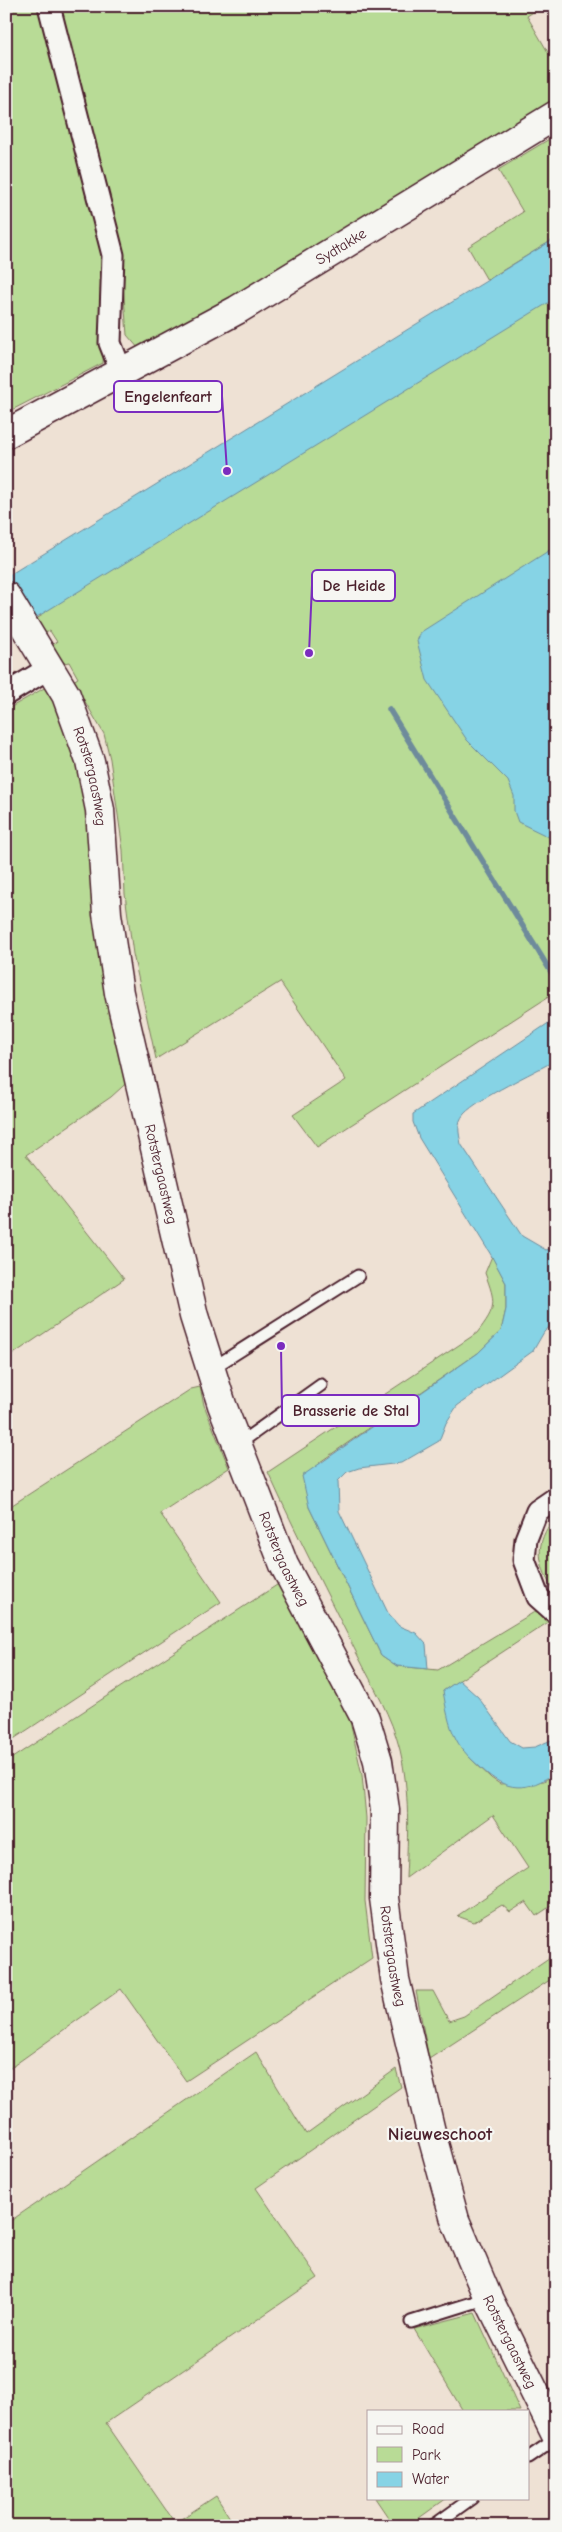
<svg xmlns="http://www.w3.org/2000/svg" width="562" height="2532" viewBox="0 0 562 2532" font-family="'Comic Neue',sans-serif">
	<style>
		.green { fill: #b8db96; stroke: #817d60 }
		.water { fill: #86d3e5; stroke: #6e8b9b }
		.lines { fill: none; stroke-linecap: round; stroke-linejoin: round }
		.stream { stroke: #6e8b9b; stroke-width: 5.5 }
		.lane-casing { stroke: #4a1f2b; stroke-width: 15 }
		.street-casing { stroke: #4a1f2b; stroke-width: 25 }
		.secondary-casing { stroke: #4a1f2b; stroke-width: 31 }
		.lane { stroke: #f6f6f2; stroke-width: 11 }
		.street { stroke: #f6f6f2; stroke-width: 21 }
		.secondary { stroke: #f6f6f2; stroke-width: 28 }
		.labels { text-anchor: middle; stroke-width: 4.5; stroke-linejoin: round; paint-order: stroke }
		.street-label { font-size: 15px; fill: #4a1f2b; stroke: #f6f6f2 }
		.quarter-label { font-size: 18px; font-weight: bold; fill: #4a1f2b; stroke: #f6f6f2 }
		.leader { fill: none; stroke: #7b2cbf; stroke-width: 2 }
		.callout-dot { fill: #7b2cbf; stroke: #f6f6f2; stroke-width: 2 }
		.callout { fill: #f6f6f2; stroke: #7b2cbf; stroke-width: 2 }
		.callout-label { font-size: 16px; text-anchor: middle; font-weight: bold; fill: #4a1f2b }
	</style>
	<rect width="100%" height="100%" fill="#eee1d4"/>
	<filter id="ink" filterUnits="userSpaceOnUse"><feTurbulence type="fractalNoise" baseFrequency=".02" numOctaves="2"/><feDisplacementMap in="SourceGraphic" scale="10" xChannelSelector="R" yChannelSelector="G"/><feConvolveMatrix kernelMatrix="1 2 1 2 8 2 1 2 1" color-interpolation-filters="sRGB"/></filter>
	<g filter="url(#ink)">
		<!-- green -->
		<path class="green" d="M17,6H38L101,248C108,286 105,324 103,363L6,413V13Z
			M57,6H543L527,16L556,66V106L174,334L139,349L127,335L123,284L114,228Z
			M556,135V238L487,280L468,247L523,212L498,170Z
			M556,294V992L317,1147L293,1115L346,1080L280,982L156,1059L133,954L125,894L123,850L110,759L104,734L73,681L78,678L69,662L64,663L51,645L57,642L50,631L45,633L36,619L41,616L39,612Z
			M46,687L76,746L132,1078L111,1097L26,1155L124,1279L6,1359V710Z
			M492,1256L506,1283V1309L501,1331L478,1353L320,1462L309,1507L381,1655L397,1666L438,1670L541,1608L550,1621L443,1691L468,1756L491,1778L500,1784L544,1781L556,1772V1906L554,1904L536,1916L526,1902L510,1912L502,1905L474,1922L457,1916L528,1868L493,1815L406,1878C408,1834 410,1793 400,1750C392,1717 373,1686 358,1656C328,1595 296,1534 268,1472L477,1333C497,1307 496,1303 485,1273Z
			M200,1387L204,1405L229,1468L160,1513L221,1602L6,1744V1509L191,1389Z
			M556,1516V1595C538,1565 532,1545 556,1516Z
			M283,1581L349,1717L362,1775L366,1818L365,1901L372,1958L186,2081L121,1989L6,2071V1762Z
			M556,1953V1976L429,2059L416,1991H433L449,2021L464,2016Z
			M256,2052L306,2134L396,2069L401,2087L256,2188L318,2278L106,2423L175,2523L216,2496L235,2526H6V2224Z
			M475,2313L520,2411H463L414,2329Z
			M375,2498H447L408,2526H394Z"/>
		<!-- water -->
		<path class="water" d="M556,238V298L6,636V577Z
			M556,546V844L549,837L518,822L514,811V796L508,781L467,740L427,680L417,641L421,632Z
			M556,1018V1060C533,1073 480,1097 464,1114C456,1123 459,1133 461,1144L522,1236L546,1250L556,1247V1321L544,1332L533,1351L457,1406L446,1423L439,1441L401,1463L359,1468L347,1472L338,1481L339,1511L389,1615L399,1626L416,1633L426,1644L428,1669L397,1666L381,1655L309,1507L302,1476L478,1353L501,1331L506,1309V1283L491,1255L419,1138L413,1122V1114Z
			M459,1680L478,1697L510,1741L522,1748L535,1747L556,1738V1772C527,1793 506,1792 481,1768C471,1759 462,1751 456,1739C448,1724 446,1707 443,1691Z"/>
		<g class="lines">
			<!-- stream -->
			<path class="stream" d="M389,709L556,980"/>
			<defs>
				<path id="lane" d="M211,1369L358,1276
					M237,1445L321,1385
					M411,2322L488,2298
					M528,2458L556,2439
					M433,2526L472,2498"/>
				<path id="street" d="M49,6L113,255L110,343L121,371
					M6,694L49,668
					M556,1498L537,1511L526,1539L524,1560L538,1597L556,1613"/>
				<g id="secondary">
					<path id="s1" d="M6,434L237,310L556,115"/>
					<path id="s2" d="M6,596L66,695L90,761L100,810L107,914L119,993L194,1316L222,1405L284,1565L365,1718L378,1761L385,1810L384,1898L395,1979L432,2136L455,2220L488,2298L556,2435"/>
				</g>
			</defs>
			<!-- lane casing -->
			<use href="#lane" class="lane-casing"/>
			<!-- street casing -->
			<use href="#street" class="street-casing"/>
			<!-- secondary casing -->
			<use href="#secondary" class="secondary-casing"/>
			<!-- lane -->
			<use href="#lane" class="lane"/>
			<!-- street -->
			<use href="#street" class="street"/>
			<!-- secondary -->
			<use href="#secondary" class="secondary"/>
		</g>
	</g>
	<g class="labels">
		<!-- street labels -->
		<g class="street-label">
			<text dy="5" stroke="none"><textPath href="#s1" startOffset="384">Sydtakke</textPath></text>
			<text dy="5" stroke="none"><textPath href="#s2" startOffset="201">Rotstergaastweg</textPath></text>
			<text dy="5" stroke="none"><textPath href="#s2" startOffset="606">Rotstergaastweg</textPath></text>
			<text dy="5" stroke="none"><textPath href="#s2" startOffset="1011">Rotstergaastweg</textPath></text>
			<text dy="5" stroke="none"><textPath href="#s2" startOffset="1431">Rotstergaastweg</textPath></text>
			<text dy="5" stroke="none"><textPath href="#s2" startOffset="1836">Rotstergaastweg</textPath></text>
		</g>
		<!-- quarter labels -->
		<g class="quarter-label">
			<text x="440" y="2140">Nieuweschoot</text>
		</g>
	</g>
	<!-- callouts -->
	<path class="leader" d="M227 471L222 396M309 653L312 585M281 1346L282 1411"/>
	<g class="callout-dot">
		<circle cx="227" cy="471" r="5"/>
		<circle cx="309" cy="653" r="5"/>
		<circle cx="281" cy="1346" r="5"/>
	</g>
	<g class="callout">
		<rect x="114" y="381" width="108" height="31" rx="5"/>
		<rect x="312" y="570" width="83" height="31" rx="5"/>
		<rect x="282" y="1395" width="137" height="31" rx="5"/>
	</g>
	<g class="callout-label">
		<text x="168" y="402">Engelenfeart</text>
		<text x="354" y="591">De Heide</text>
		<text x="351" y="1416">Brasserie de Stal</text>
	</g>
	<!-- margin -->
	<rect width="562" height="2532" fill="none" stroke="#f6f6f2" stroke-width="25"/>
	<rect x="12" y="12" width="537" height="2507" fill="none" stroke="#4a1f2b" stroke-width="2" filter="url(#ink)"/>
	<!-- legend -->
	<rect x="367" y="2410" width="162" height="90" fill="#f6f6f2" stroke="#b1a0a2"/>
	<rect x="377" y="2426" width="25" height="8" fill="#f6f6f2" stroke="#b1a0a2"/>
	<text x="412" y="2434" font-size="15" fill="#4a1f2b">Road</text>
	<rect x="377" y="2447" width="25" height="15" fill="#b8db96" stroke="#b1a0a2"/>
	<text x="412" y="2460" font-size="15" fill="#4a1f2b">Park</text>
	<rect x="377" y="2472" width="25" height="15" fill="#86d3e5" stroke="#b1a0a2"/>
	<text x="412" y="2484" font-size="15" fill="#4a1f2b">Water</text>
</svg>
